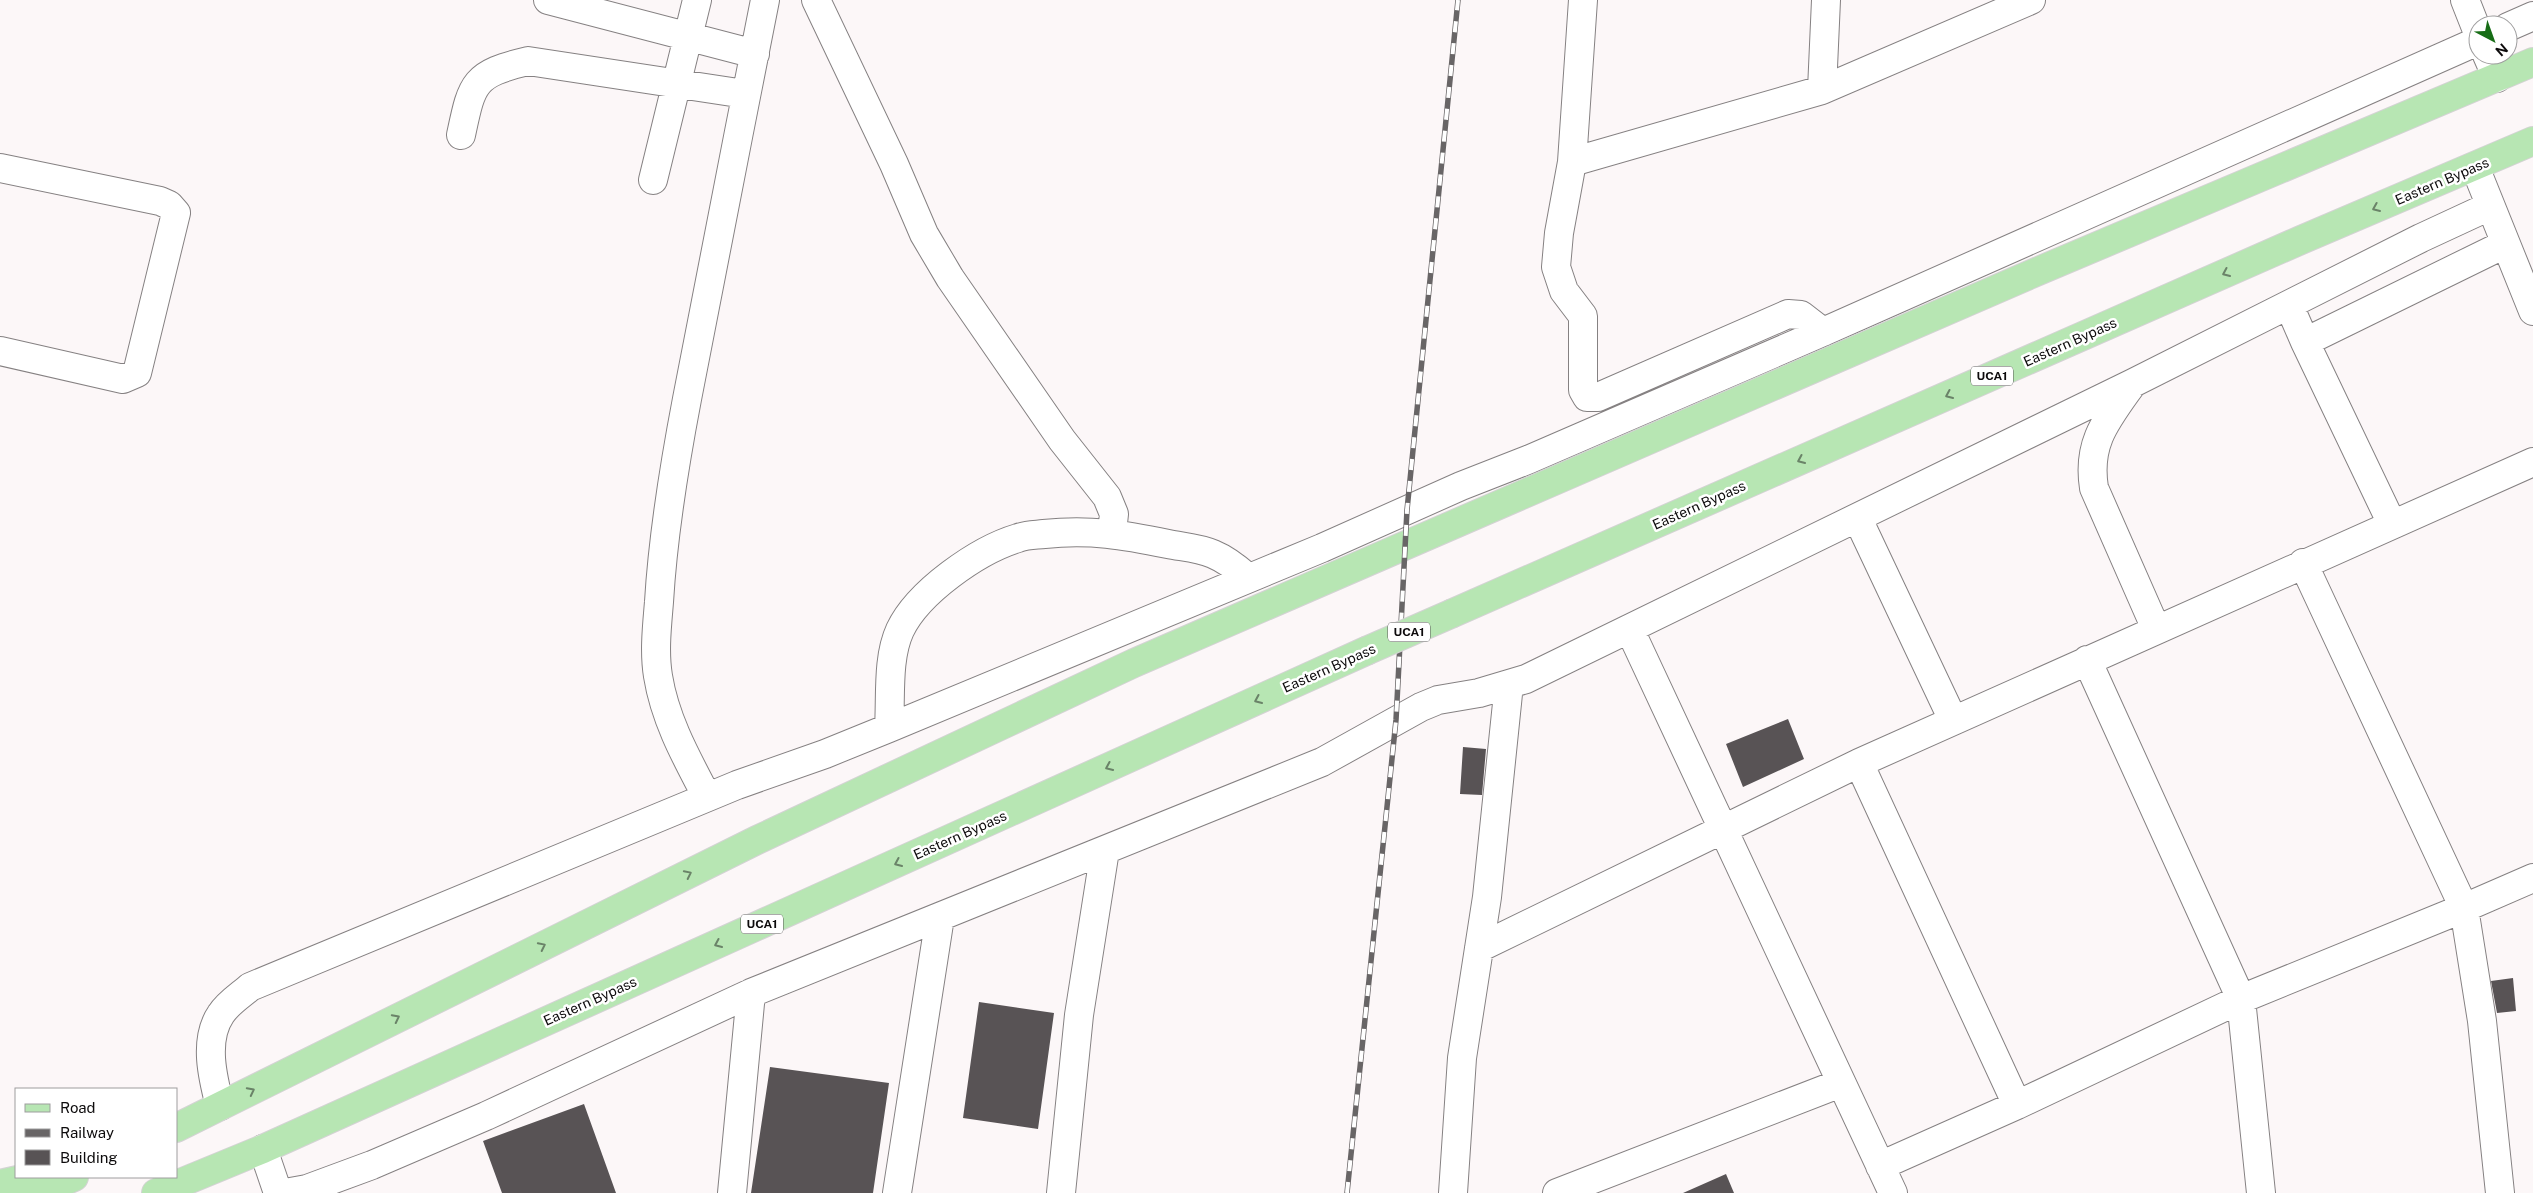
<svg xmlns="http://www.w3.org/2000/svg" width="2533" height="1193" viewBox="0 0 2533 1193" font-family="'Public Sans',sans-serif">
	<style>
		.building { fill: #585355 }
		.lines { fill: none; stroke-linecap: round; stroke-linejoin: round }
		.minor-casing { stroke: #858182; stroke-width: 30 }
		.major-casing { stroke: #d3d3d3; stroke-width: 30 }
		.minor { stroke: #fff; stroke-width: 28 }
		.major { stroke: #b7e6b3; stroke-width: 28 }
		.rail-casing { stroke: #686566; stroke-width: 5.5 }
		.rail { stroke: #fff; stroke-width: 4; stroke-dasharray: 11; stroke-linecap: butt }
		.major-bridge-casing { stroke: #d3d3d3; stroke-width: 30; stroke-linecap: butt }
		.major-bridge { stroke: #b7e6b3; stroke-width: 28 }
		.oneway { stroke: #6a8368 }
		.labels { text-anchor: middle; stroke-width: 5; stroke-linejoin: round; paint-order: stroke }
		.shield { fill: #fff; stroke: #565455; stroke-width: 1 }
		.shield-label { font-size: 12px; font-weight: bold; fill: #0d0b0c }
		.street-label { font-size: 14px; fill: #0d0b0c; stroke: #fff }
	</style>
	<rect width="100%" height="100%" fill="#fcf7f8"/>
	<!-- building -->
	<path class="building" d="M1788,719L1804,759L1743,787L1726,744Z
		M1463,747L1486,749L1482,795L1460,794Z
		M2513,978L2516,1011L2497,1013L2491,981Z
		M979,1002L1054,1013L1038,1129L963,1118Z
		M770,1067L889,1083L873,1193H751Z
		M584,1104L616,1193H502L483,1141Z
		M1726,1174L1734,1193H1683Z"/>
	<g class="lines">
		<defs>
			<path id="minor" d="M548,0L755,54
				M816,0L894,164L924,234L950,278L1062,440L1107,497L1114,514L1112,532
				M1583,0L1572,162L1822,90L2031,0
				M2465,0L2478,33
				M2508,27L2533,16
				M2487,55L2497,78
				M1822,90L1826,0
				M461,135C472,83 473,74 528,61L745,94
				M1572,162L1559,233L1556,267L1564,291L1583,316V390L1587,397H1598L1788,314L1801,315L1823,332
				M2475,167L2533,311
				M0,168L160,201L169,205L176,213L137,373L123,379L0,351
				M653,180L697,0
				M2289,305L2305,342L2505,244
				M2305,342L2392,524
				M2130,387C2105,422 2087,444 2094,488L2156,629
				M1858,519L1953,720
				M2303,563L2464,908L2482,1021L2500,1193
				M1630,630L1893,1193
				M2087,660L2241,999L2261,1193
				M889,728C891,697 887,658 900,630C918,592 978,550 1018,538C1026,535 1036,535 1044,534C1090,529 1124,535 1168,544C1183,547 1199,548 1213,554C1225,559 1237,568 1247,577
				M1859,763L2017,1105
				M707,797C687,759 665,720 658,676C654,652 657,626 659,602C663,534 674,467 687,399C712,266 739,133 765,0
				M1479,948L1859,763L2533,462
				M220,1106C213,1079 203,1040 221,1014C228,1003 241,995 250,987L737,785L825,754L889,728L1322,548L1461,486L1530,459L1823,332L2478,41
				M263,1149L278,1193
				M1880,1166L2017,1105L2241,999L2464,908L2533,878
				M285,1193L307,1189L372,1165L486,1116L751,993L1322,762L1421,707L1438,700L1479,693L1526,679L2133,383L2421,238L2490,206
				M732,1193L751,993
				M897,1193L940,917
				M1061,1193L1079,1015L1105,850
				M1453,1193L1462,1058L1487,897L1509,684
				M1557,1193L1841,1083"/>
			<path id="major" d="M1453,613L2301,240L2533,141
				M176,1128L757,840L1134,663L2036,272L2533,62
				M0,1184L31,1177
				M38,1193L74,1177
				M156,1193L263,1149L1366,651"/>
		</defs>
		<!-- minor casing -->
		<use href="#minor" class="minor-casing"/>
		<!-- major casing -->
		<use href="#major" class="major-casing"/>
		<!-- minor -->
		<use href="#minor" class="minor"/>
		<!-- major -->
		<use href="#major" class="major"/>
		<defs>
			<path id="rail" d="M1347,1193L1396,720L1407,510L1458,0"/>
		</defs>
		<!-- rail casing -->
		<use href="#rail" class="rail-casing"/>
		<!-- rail -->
		<use href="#rail" class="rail"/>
		<defs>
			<path id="major-bridge" d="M1366,651L1453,613"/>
		</defs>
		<!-- major-bridge casing -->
		<use href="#major-bridge" class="major-bridge-casing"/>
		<!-- major-bridge -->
		<use href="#major-bridge" class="major-bridge"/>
	</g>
	<!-- one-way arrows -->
	<defs><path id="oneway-chevron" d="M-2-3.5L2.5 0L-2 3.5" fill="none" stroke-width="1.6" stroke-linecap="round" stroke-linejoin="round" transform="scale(1.25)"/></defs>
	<g class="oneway">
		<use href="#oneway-chevron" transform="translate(2376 208) rotate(157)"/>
		<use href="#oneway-chevron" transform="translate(2226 273) rotate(156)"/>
		<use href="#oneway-chevron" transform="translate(1949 395) rotate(156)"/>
		<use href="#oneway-chevron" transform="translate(1801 460) rotate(156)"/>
		<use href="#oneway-chevron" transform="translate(1258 700) rotate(156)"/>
		<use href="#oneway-chevron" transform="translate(1109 767) rotate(156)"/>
		<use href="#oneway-chevron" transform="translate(898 863) rotate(156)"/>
		<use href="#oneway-chevron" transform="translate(688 874) rotate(-26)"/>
		<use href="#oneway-chevron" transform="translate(718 944) rotate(156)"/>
		<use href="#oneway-chevron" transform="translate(542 946) rotate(-26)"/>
		<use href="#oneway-chevron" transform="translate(396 1018) rotate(-27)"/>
		<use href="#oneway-chevron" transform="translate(251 1091) rotate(-27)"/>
	</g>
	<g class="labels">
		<!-- shield labels -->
		<g class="shield">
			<rect x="1971" y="366.5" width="42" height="19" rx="4"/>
			<rect x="1388" y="622.5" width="42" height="19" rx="4"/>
			<rect x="741" y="914.5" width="42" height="19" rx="4"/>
		</g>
		<g class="shield-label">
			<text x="1992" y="380">UCA1</text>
			<text x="1409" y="636">UCA1</text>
			<text x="762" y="928">UCA1</text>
		</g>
		<!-- street labels -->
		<g class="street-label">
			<text transform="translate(2442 181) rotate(-23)" y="5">Eastern Bypass</text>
			<text transform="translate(2070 342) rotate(-24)" y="5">Eastern Bypass</text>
			<text transform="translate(1699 505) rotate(-24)" y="5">Eastern Bypass</text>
			<text transform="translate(1329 668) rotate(-24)" y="5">Eastern Bypass</text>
			<text transform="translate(960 835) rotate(-24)" y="5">Eastern Bypass</text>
			<text transform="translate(590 1001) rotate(-24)" y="5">Eastern Bypass</text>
		</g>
	</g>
	<!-- legend -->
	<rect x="15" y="1088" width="162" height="90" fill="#ffffff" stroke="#9e9d9e"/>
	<rect x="25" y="1104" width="25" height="8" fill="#b7e6b3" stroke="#9e9d9e"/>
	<text x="60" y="1113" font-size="15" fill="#0d0b0c">Road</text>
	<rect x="25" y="1129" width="25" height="8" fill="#686566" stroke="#9e9d9e"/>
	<text x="60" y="1138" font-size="15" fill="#0d0b0c">Railway</text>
	<rect x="25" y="1150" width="25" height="15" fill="#585355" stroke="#9e9d9e"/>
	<text x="60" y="1163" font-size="15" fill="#0d0b0c">Building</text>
	<!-- north arrow -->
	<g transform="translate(2493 40) rotate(139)"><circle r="24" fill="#ffffff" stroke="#9e9d9e"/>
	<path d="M0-4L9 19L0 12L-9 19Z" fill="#176d16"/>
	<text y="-8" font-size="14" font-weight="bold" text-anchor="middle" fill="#0d0b0c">N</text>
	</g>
</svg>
